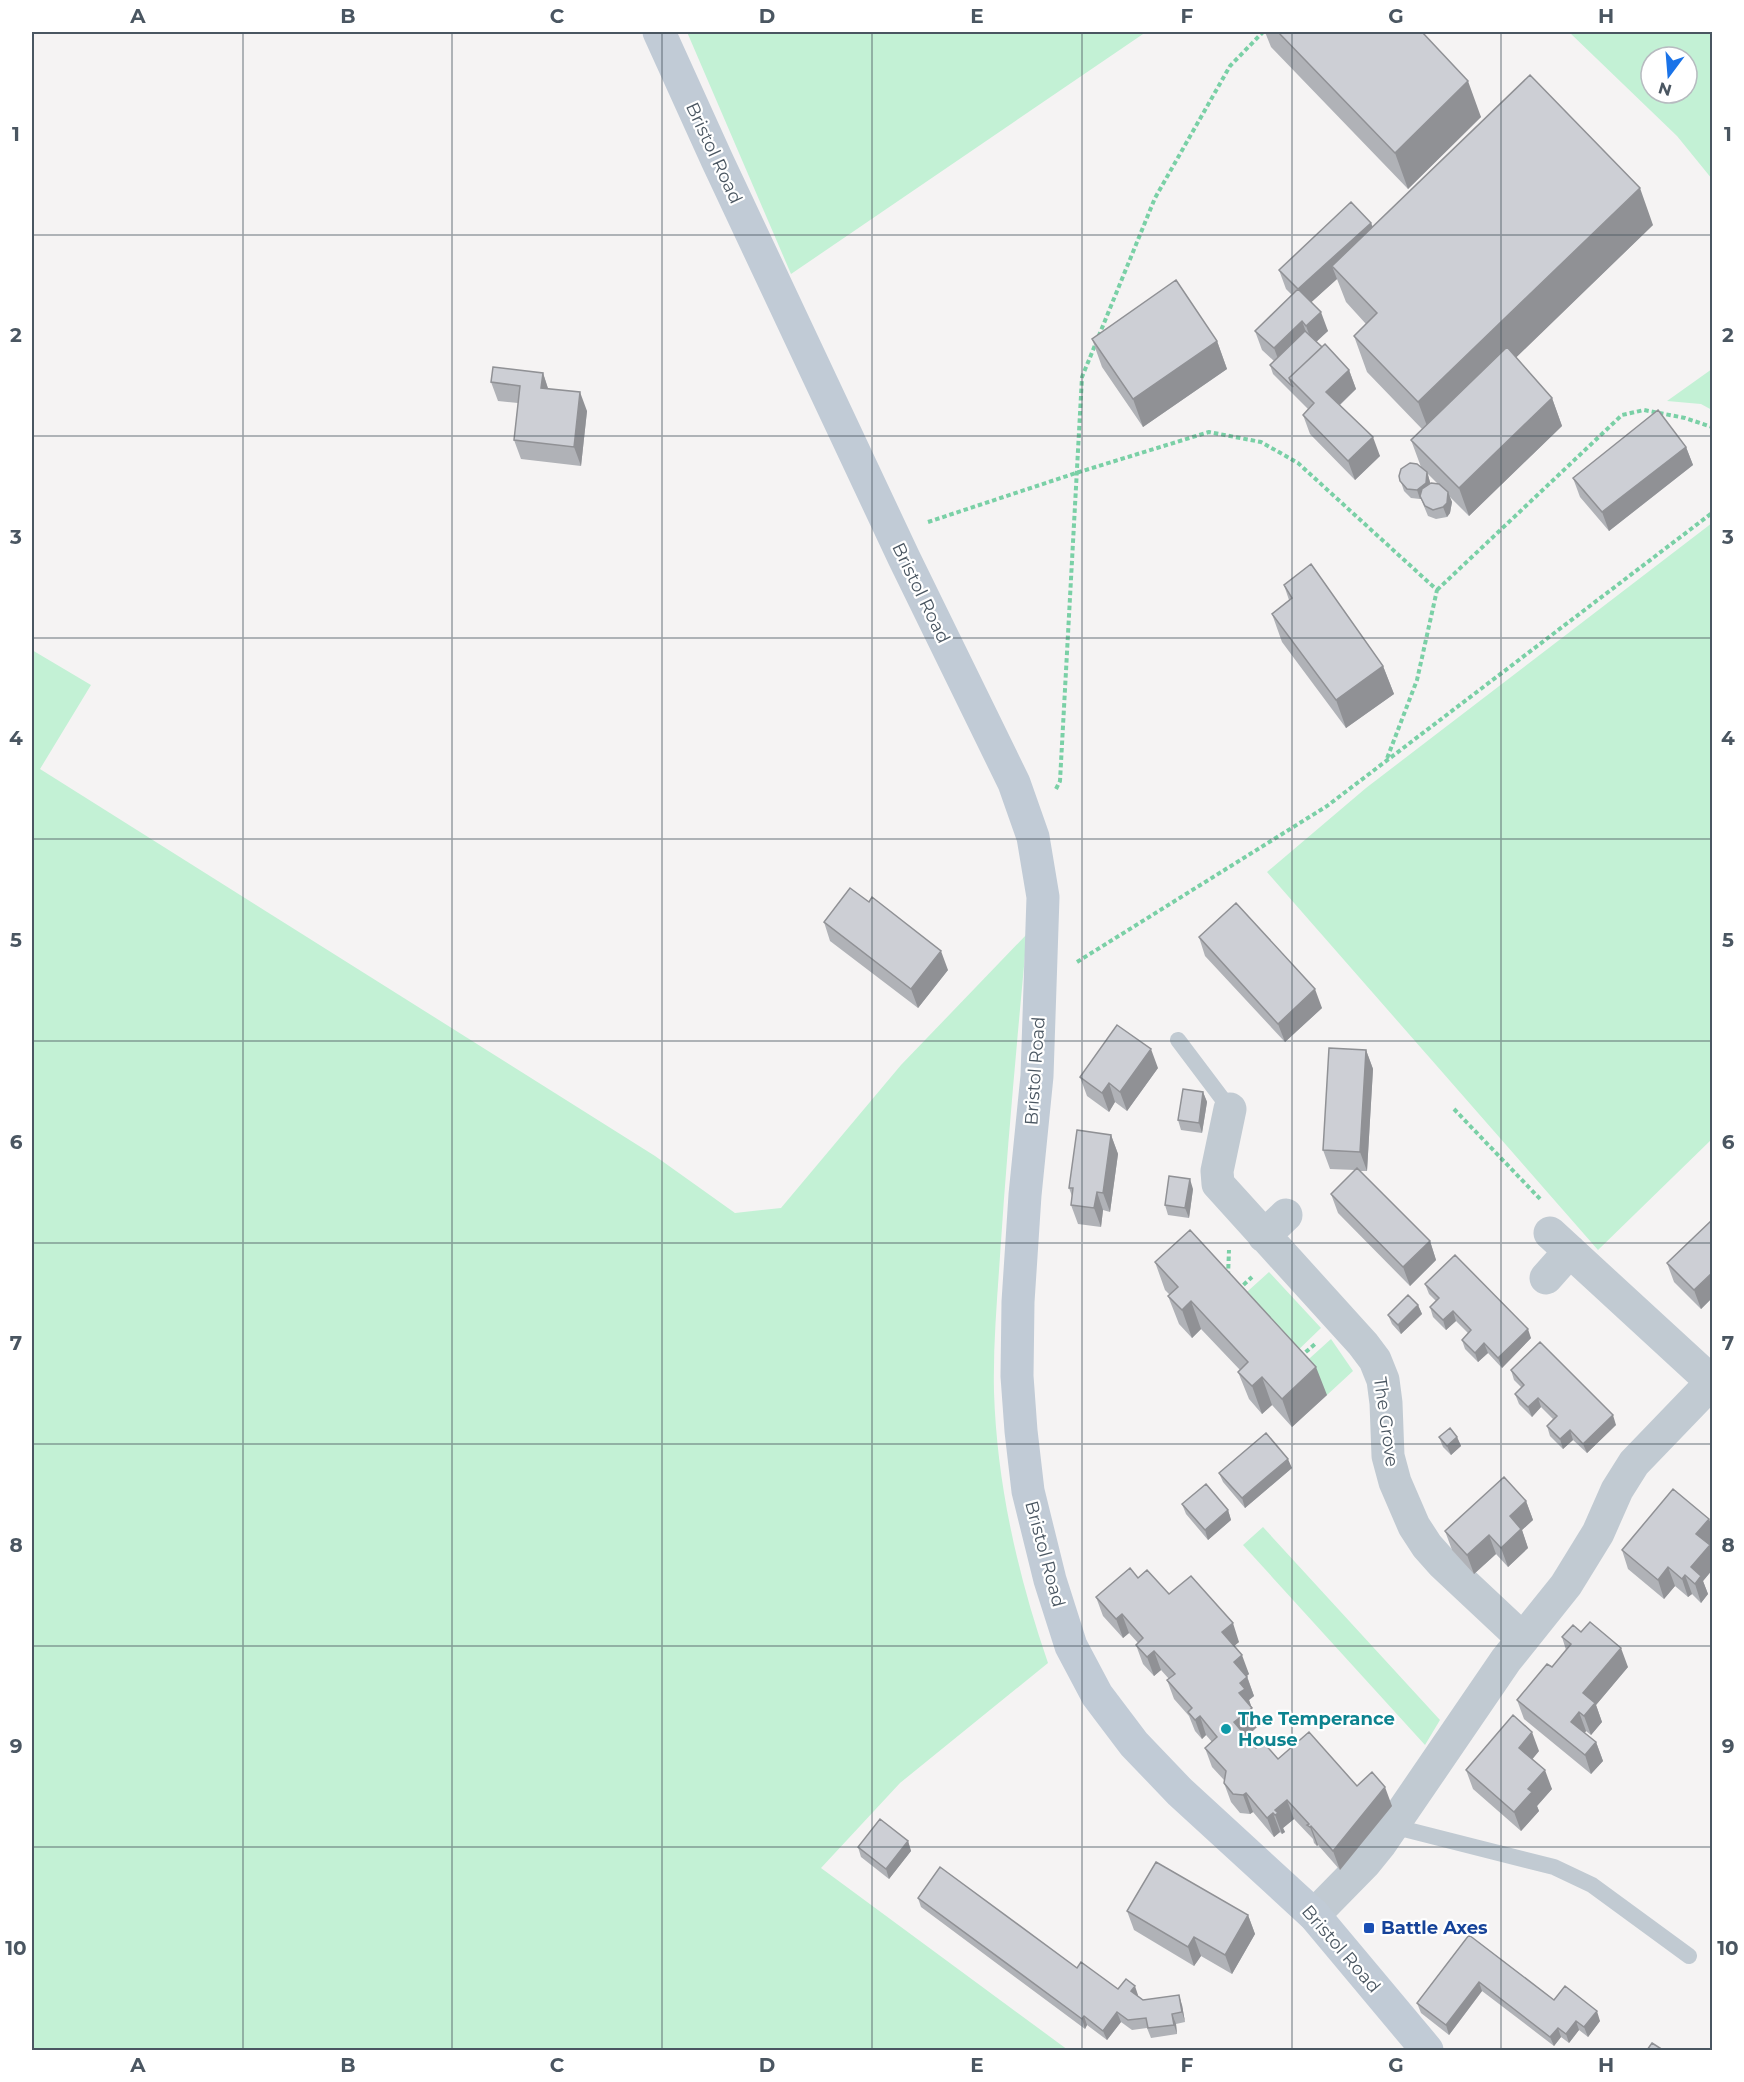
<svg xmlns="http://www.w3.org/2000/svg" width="1744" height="2082" viewBox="0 0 1744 2082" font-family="Montserrat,sans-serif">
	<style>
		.green { fill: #c3f1d5; fill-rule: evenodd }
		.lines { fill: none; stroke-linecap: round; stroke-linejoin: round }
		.path { stroke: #7ad0a6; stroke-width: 4; stroke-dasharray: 4.5 3; stroke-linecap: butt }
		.lane { stroke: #c1cad2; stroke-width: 16 }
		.street { stroke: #c1cad2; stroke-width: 33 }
		.secondary { stroke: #c1cbd6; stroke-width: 33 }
		.wall { fill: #b0b2b7; fill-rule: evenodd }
		.shaded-wall { fill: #909195 }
		.building { fill: #cdcfd5; stroke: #909195; stroke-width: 1.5 }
		.grid { fill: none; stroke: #4a5661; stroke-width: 1.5; stroke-opacity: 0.55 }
		.culture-dot { fill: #0f9aa8; stroke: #fff; stroke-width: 2 }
		.transit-dot { fill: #1a4fb4; stroke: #fff; stroke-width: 2 }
		.labels { text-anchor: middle; stroke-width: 4.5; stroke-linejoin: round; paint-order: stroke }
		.street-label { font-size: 18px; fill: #4a5661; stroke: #fff }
		.culture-label { font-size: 18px; font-weight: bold; fill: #0d838f; stroke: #fff; text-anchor: start }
		.transit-label { font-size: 18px; font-weight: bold; fill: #164399; stroke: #fff; text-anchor: start }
		.neatline { fill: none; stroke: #4a5661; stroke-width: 2 }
		.grid-label { font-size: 20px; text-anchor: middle; font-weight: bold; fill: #4a5661 }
	</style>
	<rect width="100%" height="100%" fill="#f5f3f3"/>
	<!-- green -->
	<path class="green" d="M687,32H1146L791,274Z
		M1569,32H1712V179L1677,136ZM1651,57H1687V93H1651Z
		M1712,369V410L1701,404L1667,401Z
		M1712,523V1139L1598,1250L1267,872L1366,788Z
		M32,650L91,685L40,769L655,1156L735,1213L781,1208L901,1065L1027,934C1017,1041 1007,1149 1000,1256C997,1301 993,1347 994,1392C997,1485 1018,1576 1048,1663L900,1783L821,1868L1068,2050H32Z
		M1269,1272L1321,1328L1291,1357L1238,1300Z
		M1331,1339L1353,1371L1327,1395L1300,1367Z
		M1263,1527L1440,1720L1425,1745L1243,1545Z"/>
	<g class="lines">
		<!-- path -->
		<path class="path" d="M928,522L1076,473L1209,432L1261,442L1298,463L1437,590L1417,680L1386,761
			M1437,590L1622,415L1644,410L1685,418L1712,427
			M1056,789L1060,781L1082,377L1155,198L1230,66L1263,32
			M1077,962L1327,806L1712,513
			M1454,1109L1541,1200
			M1228,1276L1229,1250
			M1238,1290L1252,1277
			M1300,1357L1315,1344"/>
		<!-- lane -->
		<path class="lane" d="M1178,1040L1230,1109
			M1392,1826L1554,1867L1592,1885L1689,1956"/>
		<!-- street -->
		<path class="street" d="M1230,1109L1217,1171L1218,1184L1363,1344L1375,1360L1383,1380L1386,1403L1388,1456L1395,1482L1414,1526L1427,1546L1443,1564L1523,1639
			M1550,1233L1712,1382
			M1264,1236L1286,1215
			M1546,1278L1570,1251
			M1314,1915L1364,1864L1381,1843L1506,1660L1566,1585L1598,1533L1617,1490L1634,1463L1712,1382"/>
		<!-- secondary -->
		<path class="secondary" d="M659,32L717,160L904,558L1014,783L1033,837L1043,897L1037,1076L1025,1195L1018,1302L1017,1376L1021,1431L1028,1491L1050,1580L1071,1646L1097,1695L1134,1744L1180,1792L1314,1915L1427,2050"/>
	</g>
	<!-- wall -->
	<path class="wall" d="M1265,32H1422L1481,117L1408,189L1271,47Z
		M1371,223L1373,227L1653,225L1516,357L1552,398L1562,426L1469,516L1449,496L1452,502L1450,513L1447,517L1436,519L1428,516L1421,499H1420L1411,498L1404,491L1399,476L1421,467L1411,440L1422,429L1367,372L1354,336L1366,324L1346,302L1337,279L1311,302L1328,331L1316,341L1349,370L1356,389L1340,405L1380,456L1355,480L1310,434L1303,415L1308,409L1273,374L1270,365L1274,361L1262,350L1255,331L1292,295L1286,289L1279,270ZM1428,474L1437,483H1430Z
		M1092,339L1217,341L1227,369L1143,427L1102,367Z
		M543,373L548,388L587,411L581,466L521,459L514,440L518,403L498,401L491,382Z
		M1686,447L1693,465L1609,531L1580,497L1573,478Z
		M1284,585L1383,666L1394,694L1346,728L1282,642L1272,614L1289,600Z
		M824,922L948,970L918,1008L830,941Z
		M1199,937L1322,1008L1285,1042L1205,956Z
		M1366,1050L1373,1069L1367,1171H1360L1430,1241L1436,1260L1410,1286L1338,1213L1331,1194L1355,1170L1330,1169L1323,1150Z
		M1158,1068L1127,1111L1115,1102L1109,1112L1087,1096L1080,1077Z
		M1203,1092L1207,1102L1202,1133L1181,1130L1178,1120Z
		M1111,1135L1118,1154L1110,1212L1103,1210L1101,1227L1078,1224L1071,1205L1072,1196L1069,1188Z
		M1193,1189L1189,1218L1168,1215L1165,1205Z
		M1713,1219V1297L1701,1309L1674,1282L1667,1263Z
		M1155,1262L1327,1395L1292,1427L1272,1405L1262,1414L1249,1399L1238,1372L1240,1370L1201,1329L1192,1338L1179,1324L1168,1296L1170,1295L1165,1290Z
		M1425,1284L1531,1338L1502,1368L1488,1353L1478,1362L1465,1349L1462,1340L1468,1333L1456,1321L1446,1330L1433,1317L1430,1307L1436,1301L1429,1294Z
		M1418,1305L1422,1314L1401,1334L1392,1324L1388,1315Z
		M1511,1370L1616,1425L1587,1453L1573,1440L1563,1449L1550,1436L1547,1426L1553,1419L1541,1407L1532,1417L1519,1404L1515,1394L1522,1388L1514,1380Z
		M1439,1437H1457L1461,1446L1451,1455L1443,1447Z
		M1292,1468L1245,1508L1223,1482L1219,1473Z
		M1526,1501L1533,1520L1522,1530L1528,1548L1508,1567L1496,1554L1474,1574L1452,1550L1445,1531Z
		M1182,1504L1228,1510L1231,1520L1208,1540L1186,1514Z
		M1709,1519L1713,1529V1542L1710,1545L1713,1552V1569L1703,1581L1708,1594L1701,1603L1692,1594L1688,1597L1675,1586L1664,1599L1628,1569L1622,1550Z
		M1138,1578L1169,1594L1239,1642L1234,1646L1249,1674L1247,1676L1254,1696L1249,1700L1258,1726L1247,1737L1256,1748L1278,1759L1357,1786L1392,1806L1340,1870L1318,1845L1317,1846L1314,1843L1313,1839L1294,1819L1283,1828L1285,1832L1282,1834L1280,1832L1274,1837L1253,1812L1250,1814L1240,1813L1231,1802L1224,1783V1780L1212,1767L1205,1748L1212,1742L1206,1735L1202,1739L1195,1731L1189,1716L1174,1699L1167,1680L1169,1679L1161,1670L1154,1676L1143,1664L1136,1645L1138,1643L1129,1633L1123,1638L1103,1616L1096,1597Z
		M1562,1637L1628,1667L1596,1705L1602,1722L1591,1735L1586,1731L1585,1733L1596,1742L1603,1761L1591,1774L1524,1719L1517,1700L1552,1667L1566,1650Z
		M1539,1751L1532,1759L1552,1789L1537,1806L1539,1811L1521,1831L1473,1789L1466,1770Z
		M908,1841L911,1851L889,1879L861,1857L858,1847Z
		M918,1898L1077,1968L1118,1989L1138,1995V1996L1143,2000L1182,2005L1185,2022L1176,2024L1177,2034L1151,2038L1147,2028L1132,2030L1121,2022L1107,2040L1087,2025L1085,2029L921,1907Z
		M1127,1911L1248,1915L1255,1934L1232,1974L1201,1956L1194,1966L1134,1930Z
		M1469,1935L1554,2000L1600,2021L1588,2037L1579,2030L1569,2043L1561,2037L1554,2046L1482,1991L1449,2035L1421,2013L1417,2003Z"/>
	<!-- shaded-wall -->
	<path class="shaded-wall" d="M1468,81L1481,117L1408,189L1395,153Z
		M1640,188L1653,225L1432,439L1418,402Z
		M1371,223L1378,242L1332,266L1337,279L1305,308L1298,289Z
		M1321,312L1328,331L1313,345L1306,326Z
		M1302,321L1309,340L1281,367L1274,348Z
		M1217,341L1227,369L1143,427L1133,399Z
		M1349,370L1356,389L1333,411L1326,392Z
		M543,373L549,392L541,388Z
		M580,392L587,411L581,466L574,447Z
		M1552,398L1562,426L1469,516L1459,488Z
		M1373,437L1380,456L1355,480L1348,461Z
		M1686,447L1693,465L1609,531L1602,512Z
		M1427,472L1430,482L1429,493L1420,499L1417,490Z
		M1448,492L1452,502L1450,513L1447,517L1443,507Z
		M1383,666L1394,694L1346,728L1336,700Z
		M941,951L948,970L918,1008L911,989Z
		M1315,989L1322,1008L1285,1042L1278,1024Z
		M1151,1049L1158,1068L1127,1111L1120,1092Z
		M1366,1050L1373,1069L1367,1171L1360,1152Z
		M1109,1083L1115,1102L1109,1112L1102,1093Z
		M1203,1092L1207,1102L1202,1133L1199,1123Z
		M1111,1135L1118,1154L1110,1212L1103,1193Z
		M1190,1179L1193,1189L1189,1218L1185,1208Z
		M1097,1192L1103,1210L1101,1227L1094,1208Z
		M1430,1241L1436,1260L1410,1286L1403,1267Z
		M1713,1272V1297L1701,1309L1694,1290Z
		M1191,1301L1201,1329L1192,1338L1182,1310Z
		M1418,1305L1422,1314L1401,1334L1398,1325Z
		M1453,1311L1456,1321L1446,1330L1443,1320Z
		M1528,1329L1531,1338L1502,1368L1498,1358Z
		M1484,1343L1488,1353L1478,1362L1475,1353Z
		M1316,1367L1327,1395L1292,1427L1282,1399Z
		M1262,1377L1272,1405L1262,1414L1252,1386Z
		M1538,1398L1541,1407L1532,1417L1528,1407Z
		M1613,1415L1616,1425L1587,1453L1583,1444Z
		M1570,1430L1573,1440L1563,1449L1560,1439Z
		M1457,1437L1461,1446L1451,1455L1447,1446Z
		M1288,1459L1292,1468L1245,1508L1242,1498Z
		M1526,1501L1533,1520L1522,1530L1528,1548L1508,1567L1501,1548L1510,1516Z
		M1228,1510L1231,1520L1208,1540L1205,1530Z
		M1709,1519L1713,1529V1542L1703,1553L1696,1534Z
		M1489,1535L1496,1554L1474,1574L1467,1555Z
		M1710,1545L1713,1552V1569L1703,1581L1708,1594L1701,1603L1695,1584L1691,1567Z
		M1668,1567L1675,1586L1664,1599L1658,1580Z
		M1685,1575L1692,1594L1688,1597L1682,1579Z
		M1122,1614L1129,1633L1123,1638L1116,1619Z
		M1233,1623L1239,1642L1228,1651L1222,1632Z
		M1621,1648L1628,1667L1596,1705L1602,1722L1591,1735L1584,1716L1583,1693Z
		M1154,1651L1161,1670L1154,1676L1147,1657Z
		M1242,1655L1249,1674L1241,1681L1234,1662Z
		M1247,1677L1254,1696L1249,1700L1258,1726L1241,1741L1234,1722L1240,1683Z
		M1579,1712L1586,1731L1578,1741L1571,1722Z
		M1200,1716L1206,1735L1202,1739L1195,1720Z
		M1532,1732L1539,1751L1526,1767L1519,1748Z
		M1596,1742L1603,1761L1591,1774L1585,1755Z
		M1545,1770L1552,1789L1537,1806L1539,1811L1521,1831L1514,1812L1528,1789Z
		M1385,1787L1392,1806L1340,1870L1333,1851Z
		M1246,1793L1253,1812L1250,1814L1243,1795Z
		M1287,1800L1294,1819L1283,1828L1285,1832L1282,1834L1275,1815V1810Z
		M1273,1813L1280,1832L1274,1837L1267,1818Z
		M1311,1826L1318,1845L1317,1846L1310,1827Z
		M908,1841L911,1851L889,1879L886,1869Z
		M1248,1915L1255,1934L1232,1974L1225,1955Z
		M1194,1937L1201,1956L1194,1966L1188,1947Z
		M1479,1982L1482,1991L1449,2035L1446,2025Z
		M1135,1986L1138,1995L1134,2001L1131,1991Z
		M1179,1995L1182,2005L1185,2022L1182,2012Z
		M1597,2011L1600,2021L1588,2037L1584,2027Z
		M1117,2012L1121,2022L1107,2040L1103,2031Z
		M1172,2014L1176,2024L1177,2034L1174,2025Z
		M1084,2016L1087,2025L1085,2029L1082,2019Z
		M1576,2021L1579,2030L1569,2043L1566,2034Z
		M1558,2028L1561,2037L1554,2046L1550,2037Z"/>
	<!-- building -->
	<path class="building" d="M1278,32H1422L1468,81L1395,153Z
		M1530,75L1640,188L1418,402L1354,336L1377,313L1332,266Z
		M1351,202L1371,223L1298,289L1279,270Z
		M1176,280L1217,341L1133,399L1092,339Z
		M1298,289L1321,312L1306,326L1302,321L1274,348L1255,331Z
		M1305,331L1322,347L1289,378L1293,387L1270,365Z
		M1325,344L1349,370L1326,392L1373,437L1348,461L1303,415L1314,403L1289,378Z
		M1507,347L1552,398L1459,488L1411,440Z
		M493,367L543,373L541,388L580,392L574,447L514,440L520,386L491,382Z
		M1658,410L1686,447L1602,512L1573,478Z
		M1410,463L1417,464L1427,472L1426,483L1417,490L1407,489L1400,481L1399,476L1401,469Z
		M1431,483L1439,484L1448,492L1447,503L1443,507L1433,510L1425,506L1420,496L1422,489Z
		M1311,564L1383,666L1336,700L1272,614L1292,598L1284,585Z
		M850,888L869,902L872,897L941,951L911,989L824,922Z
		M1236,903L1315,989L1278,1024L1199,937Z
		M1117,1025L1151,1049L1120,1092L1109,1083L1102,1093L1080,1077Z
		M1329,1048L1366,1050L1360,1152L1323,1150Z
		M1183,1089L1203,1092L1199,1123L1178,1120Z
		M1077,1130L1111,1135L1103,1193L1097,1192L1094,1208L1071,1205L1073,1188H1069Z
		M1357,1168L1430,1241L1403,1267L1331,1194Z
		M1169,1176L1190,1179L1185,1208L1165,1205Z
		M1713,1219V1272L1694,1290L1667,1263Z
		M1190,1230L1316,1367L1282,1399L1262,1377L1252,1386L1238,1372L1248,1362L1191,1301L1182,1310L1168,1296L1178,1287L1155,1262Z
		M1455,1255L1528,1329L1498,1358L1484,1343L1475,1353L1462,1340L1471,1330L1453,1311L1443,1320L1430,1307L1439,1298L1425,1284Z
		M1408,1295L1418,1305L1398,1325L1388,1315Z
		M1540,1342L1613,1415L1583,1444L1570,1430L1560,1439L1547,1426L1557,1416L1538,1398L1528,1407L1515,1394L1524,1385L1511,1370Z
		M1450,1428L1457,1437L1447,1446L1439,1437Z
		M1266,1433L1288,1459L1242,1498L1219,1473Z
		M1504,1477L1526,1501L1510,1516L1521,1529L1501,1548L1489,1535L1467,1555L1445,1531Z
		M1206,1484L1228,1510L1205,1530L1182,1504Z
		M1673,1489L1709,1519L1696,1534L1710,1545L1691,1567L1701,1576L1695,1584L1685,1575L1682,1579L1668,1567L1658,1580L1622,1550Z
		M1130,1568L1138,1578L1147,1570L1169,1594L1191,1576L1233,1623L1222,1632L1242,1655L1234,1662L1247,1677L1240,1683L1245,1689L1239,1693L1252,1708L1234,1722L1256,1748L1263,1742L1278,1759L1309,1732L1357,1786L1372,1772L1385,1787L1333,1851L1311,1826L1310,1827L1307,1825L1309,1824L1287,1800L1275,1810L1278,1813L1275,1815L1273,1813L1267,1818L1246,1793L1243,1795L1233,1794L1224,1783L1226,1771L1205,1748L1217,1737L1200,1716L1195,1720L1188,1712L1192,1708L1167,1680L1175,1674L1154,1651L1147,1657L1136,1645L1143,1638L1122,1614L1116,1619L1096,1597Z
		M1590,1622L1621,1648L1583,1693L1595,1703L1584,1716L1579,1712L1571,1722L1596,1742L1585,1755L1517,1700L1547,1664L1552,1667L1571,1644L1562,1637L1573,1625L1581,1632Z
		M1513,1715L1532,1732L1519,1748L1545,1770L1528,1789L1532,1792L1514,1812L1466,1770Z
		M880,1819L908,1841L886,1869L858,1847Z
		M1156,1862L1248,1915L1225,1955L1194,1937L1188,1947L1127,1911Z
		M940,1867L1077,1968L1081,1962L1118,1989L1126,1979L1135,1986L1131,1991L1143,2000L1179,1995L1182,2012L1172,2014L1174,2025L1148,2028L1146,2018L1128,2020L1117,2012L1103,2031L1084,2016L1082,2019L918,1898Z
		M1469,1935L1554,2000L1565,1986L1597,2011L1584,2027L1576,2021L1566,2034L1558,2028L1550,2037L1479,1982L1446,2025L1417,2003Z
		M1652,2043L1663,2050H1647Z"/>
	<!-- grid -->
	<path class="grid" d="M243,32V2050M452,32V2050M662,32V2050M872,32V2050M1082,32V2050M1292,32V2050M1501,32V2050M32,235H1712M32,436H1712M32,638H1712M32,839H1712M32,1041H1712M32,1243H1712M32,1444H1712M32,1646H1712M32,1847H1712"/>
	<!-- markers -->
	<circle class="culture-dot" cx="1226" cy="1729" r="6"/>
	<rect class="transit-dot" x="1363" y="1922" width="12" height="12" rx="3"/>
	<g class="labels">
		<!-- street labels -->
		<g class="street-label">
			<text transform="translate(714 153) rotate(65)" y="6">Bristol Road</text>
			<text transform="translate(921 593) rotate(64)" y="6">Bristol Road</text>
			<text transform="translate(1035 1071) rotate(-86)" y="6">Bristol Road</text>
			<text transform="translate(1386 1422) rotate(82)" y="6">The Grove</text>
			<text transform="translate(1045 1554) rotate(75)" y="6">Bristol Road</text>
			<text transform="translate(1341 1949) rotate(49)" y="6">Bristol Road</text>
		</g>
		<!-- culture labels -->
		<g class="culture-label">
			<text x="1238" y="1725">The Temperance<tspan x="1238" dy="21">House</tspan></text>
		</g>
		<!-- transit labels -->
		<g class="transit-label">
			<text x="1381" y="1934">Battle Axes</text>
		</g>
	</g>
	<!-- border -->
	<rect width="1744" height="2082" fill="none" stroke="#ffffff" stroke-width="66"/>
	<!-- north arrow -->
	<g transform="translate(1669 75) rotate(196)"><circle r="28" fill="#ffffff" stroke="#b7bbc0" stroke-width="1.5"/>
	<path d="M0-4.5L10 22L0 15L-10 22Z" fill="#1a73e8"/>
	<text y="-9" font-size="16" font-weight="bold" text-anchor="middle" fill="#4a5661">N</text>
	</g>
	<rect x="33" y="33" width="1678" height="2016" class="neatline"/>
	<g class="grid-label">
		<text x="138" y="23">A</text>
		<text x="348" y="23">B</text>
		<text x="557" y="23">C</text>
		<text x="767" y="23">D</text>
		<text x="977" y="23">E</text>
		<text x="1187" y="23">F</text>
		<text x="1396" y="23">G</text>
		<text x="1606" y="23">H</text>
		<text x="16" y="141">1</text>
		<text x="1728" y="141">1</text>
		<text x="16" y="342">2</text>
		<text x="1728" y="342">2</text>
		<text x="16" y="544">3</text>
		<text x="1728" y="544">3</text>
		<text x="16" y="745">4</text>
		<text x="1728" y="745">4</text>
		<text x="16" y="947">5</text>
		<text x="1728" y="947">5</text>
		<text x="16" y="1149">6</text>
		<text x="1728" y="1149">6</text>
		<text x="16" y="1350">7</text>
		<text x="1728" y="1350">7</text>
		<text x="16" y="1552">8</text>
		<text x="1728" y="1552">8</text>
		<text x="16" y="1753">9</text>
		<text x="1728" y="1753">9</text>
		<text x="16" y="1955">10</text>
		<text x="1728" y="1955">10</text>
		<text x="138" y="2072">A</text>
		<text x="348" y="2072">B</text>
		<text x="557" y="2072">C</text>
		<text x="767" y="2072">D</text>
		<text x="977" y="2072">E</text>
		<text x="1187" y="2072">F</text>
		<text x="1396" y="2072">G</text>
		<text x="1606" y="2072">H</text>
	</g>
</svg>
